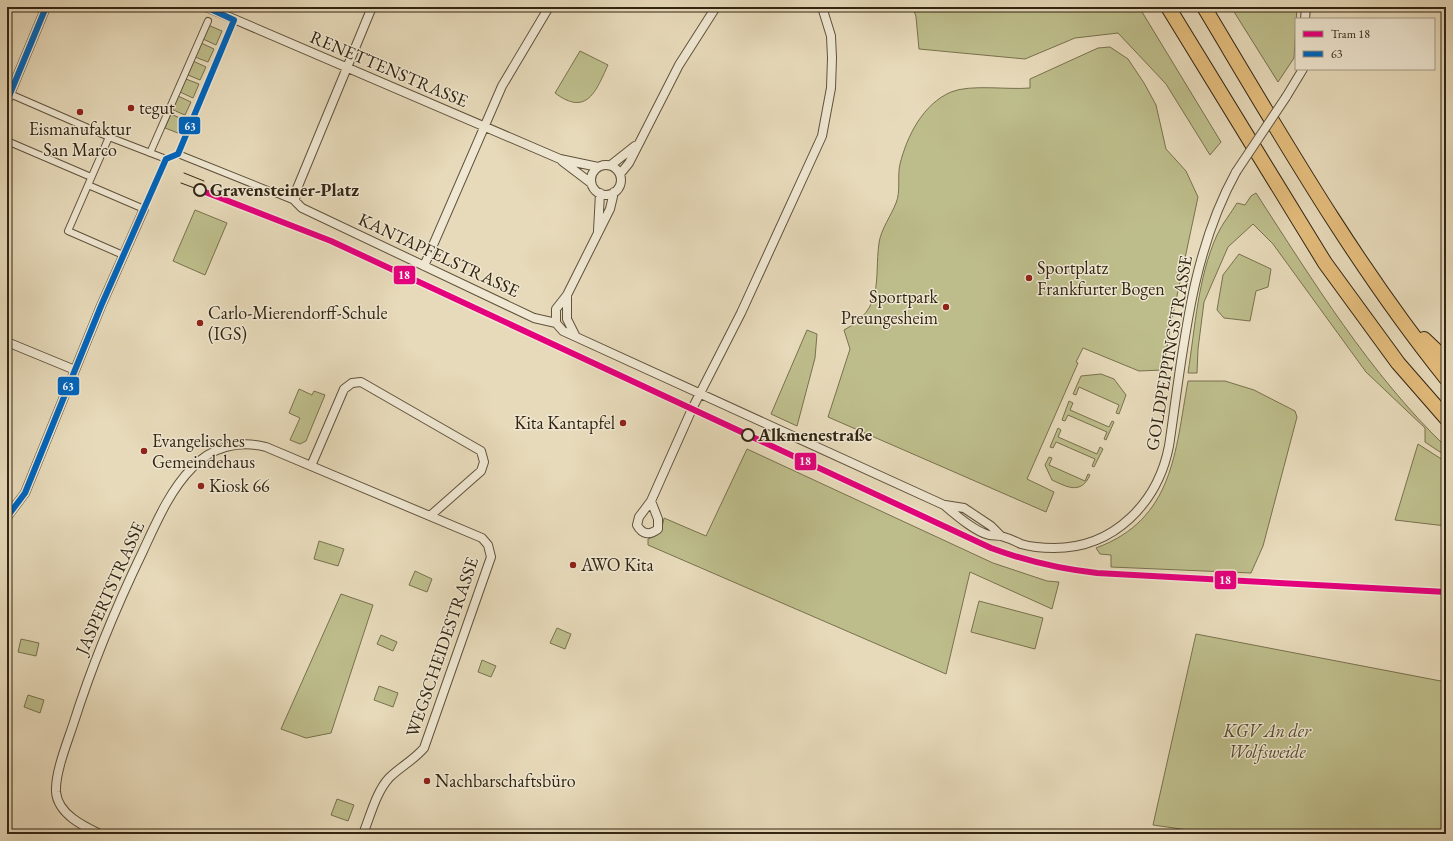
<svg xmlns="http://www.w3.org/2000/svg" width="1453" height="841" viewBox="0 0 1453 841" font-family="'EB Garamond',serif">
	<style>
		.green { fill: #bdbd8b; stroke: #78714e }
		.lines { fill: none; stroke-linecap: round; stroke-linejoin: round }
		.pedestrian-casing { stroke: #5f523c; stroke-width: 8 }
		.minor-casing { stroke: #5f523c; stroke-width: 10 }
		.motorway-casing { stroke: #322512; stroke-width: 16 }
		.pedestrian { stroke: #efe7d2; stroke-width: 6 }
		.minor { stroke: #efe7d2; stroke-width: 8 }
		.motorway { stroke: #e4bd7d; stroke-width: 14 }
		.tram { stroke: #322512; stroke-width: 1 }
		.minor-bridge-casing { stroke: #5f523c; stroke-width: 10; stroke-linecap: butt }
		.minor-bridge { stroke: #efe7d2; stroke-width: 8 }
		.bus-1-casing { stroke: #efe7d2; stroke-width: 9 }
		.bus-1 { stroke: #0065bd; stroke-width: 6 }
		.tram-1-casing { stroke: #efe7d2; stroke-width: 9 }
		.tram-1 { stroke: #e5007d; stroke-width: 6 }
		.poi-dot { fill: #8f2418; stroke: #efe7d2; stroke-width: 1.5 }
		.stop-dot { fill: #efe7d2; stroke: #322512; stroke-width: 2 }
		.labels { text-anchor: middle; stroke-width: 3; stroke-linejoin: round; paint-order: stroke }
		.street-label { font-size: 18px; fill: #322512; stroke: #efe7d2 }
		.poi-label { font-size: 18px; fill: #322512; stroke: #efe7d2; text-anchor: start }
		.stop-label { font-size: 18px; font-weight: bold; fill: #322512; stroke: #efe7d2; text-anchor: start }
		.park-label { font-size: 18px; font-style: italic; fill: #554b30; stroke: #efe7d2 }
		.line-badge { stroke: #efe7d2; stroke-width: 1.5 }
		.badge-label { font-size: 11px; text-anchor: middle; font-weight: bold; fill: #fff }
	</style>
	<rect width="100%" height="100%" fill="#e7daba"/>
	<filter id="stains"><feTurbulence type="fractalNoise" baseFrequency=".005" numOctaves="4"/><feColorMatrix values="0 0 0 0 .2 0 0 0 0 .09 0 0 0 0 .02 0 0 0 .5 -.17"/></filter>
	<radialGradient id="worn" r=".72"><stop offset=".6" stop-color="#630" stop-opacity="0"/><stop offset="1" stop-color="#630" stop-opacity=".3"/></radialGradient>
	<!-- green -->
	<path class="green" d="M913,7H1139L1221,142L1210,155L1166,84L1118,33L1075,38L1025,59L919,49L916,17Z
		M1231,7H1297L1294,58L1278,82Z
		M208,25L222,31L216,45L203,39Z
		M201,43L214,49L208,62L195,57Z
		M1110,47L1128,59L1144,83L1156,105L1166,149L1186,171L1198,197L1171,324L1163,370L1139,371L1083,348L1076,362L1078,363L1027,479L1054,492L1046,512L828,417L850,349L844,330C885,308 874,280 879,243C881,229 891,216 896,203C901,191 897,177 900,164C907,136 923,104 951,92C970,84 1008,90 1030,88V79L1098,48Z
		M580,51L608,65C596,91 587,117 555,93Z
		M193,61L206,67L200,80L188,75Z
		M186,79L199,84L193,98L180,92Z
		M178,96L191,102L185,115L173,110Z
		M171,114L184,120L178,133L165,128Z
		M1256,193C1313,281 1370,374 1446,447V456L1425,442V428L1366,372L1273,244L1253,224L1228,247L1204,302L1198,349L1197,373H1188C1195,328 1198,277 1217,235C1222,224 1231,213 1237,203L1245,205L1251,196Z
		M195,210L227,223L205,275L173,261Z
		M1239,254L1271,269L1268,287L1256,291L1250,321L1224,318L1217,310L1223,275Z
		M807,330L817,334L815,358L797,426L771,414Z
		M1101,374L1114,379L1126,395L1119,414L1116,413L1119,405L1079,387L1076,395L1073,394L1081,376Z
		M1188,381H1225L1254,390L1295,411L1297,417L1263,546L1251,573L1111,567V555L1100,554L1096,548C1174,519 1175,452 1188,381Z
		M299,389L312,395L314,391L325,395L306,441L300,444L290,440L300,418L289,413Z
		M1069,401L1073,403L1070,410L1109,427L1112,421L1114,422L1106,440L1104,439L1107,432L1068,415L1065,421L1062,420Z
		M1058,428L1061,430L1058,437L1097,454L1100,447L1103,449L1094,467L1092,466L1095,459L1056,442L1053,448L1050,447Z
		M1418,444L1446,462V526L1395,520Z
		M747,449L993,563L1047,581L1059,582L1052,609L970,572L946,674L648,545V539C660,535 662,530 664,518L706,536Z
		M1049,457L1052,458L1049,465L1085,481L1088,474L1090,475C1081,495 1067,487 1052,480L1045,465Z
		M319,541L344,549L338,566L314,559Z
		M415,571L432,579L427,592L409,585Z
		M341,594L373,605L331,733L306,738L281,729Z
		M979,601L1043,618L1035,649L971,632Z
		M557,628L571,634L565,649L550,643Z
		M1196,634L1446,682V834H1216L1153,825Z
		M381,635L397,642L393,651L377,644Z
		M21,639L39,643L36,656L18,652Z
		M482,660L496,666L491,677L478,672Z
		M379,686L398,693L393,707L374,700Z
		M28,695L44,700L40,713L24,707Z
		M337,799L354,805L348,821L331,815Z"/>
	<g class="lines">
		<defs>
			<path id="pedestrian" d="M10,94L109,137L166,159
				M109,137L68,231L123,255
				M7,141L91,177
				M150,153L208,21
				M178,154L295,201
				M88,185L144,209"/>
			<path id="minor" d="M206,7L560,159L598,167
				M372,7L296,191L295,201L302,208L534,318L556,323
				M1305,19L1306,7
				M1286,97L1303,69
				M7,101L46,7
				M562,161L591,183
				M611,165L635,146
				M591 180a15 15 0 1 1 30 0a15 15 0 1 1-30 0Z
				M620,174L629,163L679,65L716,7
				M614,192L610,209L567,295L556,309V323L563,331L944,505C956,515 974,531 989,535C993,536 997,535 1001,536C1008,538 1015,541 1021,544C1031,547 1045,548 1054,548C1115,548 1158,502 1169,446C1183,353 1190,255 1236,172
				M598,231L600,193
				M424,266L502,86L549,7
				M567,295V319L575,335
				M7,342L75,370
				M311,466L344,389L352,383L361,382L481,451L484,462L481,471L430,516
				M651,501L658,519V529C649,536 642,534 637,525L639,517L651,501L692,409L741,313L822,136L831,88L832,58L831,36L822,7
				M945,505L964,508L991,526L1001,536
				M7,517L25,493L101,306L144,209
				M100,834C83,826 58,814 56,792C55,773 67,743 73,725C92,665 116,607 143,551C156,523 170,490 192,468C211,447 239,440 266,447L482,538L488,545L491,557L424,748C414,760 400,767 389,778C376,792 370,817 363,834"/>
			<path id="motorway" d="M1168,7L1325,263L1398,363L1446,418
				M1204,7C1280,134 1353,262 1446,378
				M1424,339L1446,360"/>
		</defs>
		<!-- pedestrian casing -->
		<use href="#pedestrian" class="pedestrian-casing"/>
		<!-- minor casing -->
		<use href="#minor" class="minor-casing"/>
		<!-- motorway casing -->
		<use href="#motorway" class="motorway-casing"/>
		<!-- pedestrian -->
		<use href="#pedestrian" class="pedestrian"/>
		<!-- minor -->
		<use href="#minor" class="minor"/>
		<!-- motorway -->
		<use href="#motorway" class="motorway"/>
		<!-- tram -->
		<path class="tram" d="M184,173L204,181
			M181,183L200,190"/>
		<defs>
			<path id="minor-bridge" d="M1236,172L1286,97"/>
		</defs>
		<!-- minor-bridge casing -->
		<use href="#minor-bridge" class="minor-bridge-casing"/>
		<!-- minor-bridge -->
		<use href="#minor-bridge" class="minor-bridge"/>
		<defs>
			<path id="bus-1" d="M7,101L46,7
				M7,517L25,493L101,306L166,159L178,154L234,20L206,7"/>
		</defs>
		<!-- bus-1 casing -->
		<use href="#bus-1" class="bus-1-casing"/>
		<!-- bus-1 -->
		<use href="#bus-1" class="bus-1"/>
		<defs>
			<path id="tram-1" d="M200,190L331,241L991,548C1026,561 1060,569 1097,573L1446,592"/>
		</defs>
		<!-- tram-1 casing -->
		<use href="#tram-1" class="tram-1-casing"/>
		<!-- tram-1 -->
		<use href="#tram-1" class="tram-1"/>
	</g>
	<!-- markers -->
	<g class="poi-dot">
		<circle cx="131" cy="108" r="4"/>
		<circle cx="80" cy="112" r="4"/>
		<circle cx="1029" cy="278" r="4"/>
		<circle cx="946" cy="307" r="4"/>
		<circle cx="200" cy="323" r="4"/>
		<circle cx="623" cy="423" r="4"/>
		<circle cx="144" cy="451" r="4"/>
		<circle cx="201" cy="486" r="4"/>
		<circle cx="573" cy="565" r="4"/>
		<circle cx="427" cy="781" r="4"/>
	</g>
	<g class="stop-dot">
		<circle cx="200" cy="190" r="6"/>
		<circle cx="748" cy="435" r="6"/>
	</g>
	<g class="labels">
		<!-- street labels -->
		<g class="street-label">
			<text transform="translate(389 69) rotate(23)" y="6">RENETTENSTRASSE</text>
			<text transform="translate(439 255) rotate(25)" y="6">KANTAPFELSTRASSE</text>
			<text transform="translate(1169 353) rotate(-80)" y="6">GOLDPEPPINGSTRASSE</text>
			<text transform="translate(110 588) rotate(-66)" y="6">JASPERTSTRASSE</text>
			<text transform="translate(442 647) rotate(-71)" y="6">WEGSCHEIDESTRASSE</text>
		</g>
		<!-- poi labels -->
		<g class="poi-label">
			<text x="139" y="114">tegut</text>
			<text x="80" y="135" text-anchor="middle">Eismanufaktur<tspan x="80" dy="21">San Marco</tspan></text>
			<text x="1037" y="274">Sportplatz<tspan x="1037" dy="21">Frankfurter Bogen</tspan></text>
			<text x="938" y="303" text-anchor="end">Sportpark<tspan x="938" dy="21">Preungesheim</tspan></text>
			<text x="208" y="319">Carlo-Mierendorff-Schule<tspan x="208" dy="21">(IGS)</tspan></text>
			<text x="615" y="429" text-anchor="end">Kita Kantapfel</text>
			<text x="152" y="447">Evangelisches<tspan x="152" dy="21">Gemeindehaus</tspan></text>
			<text x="209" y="492">Kiosk 66</text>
			<text x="581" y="571">AWO Kita</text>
			<text x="435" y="787">Nachbarschaftsbüro</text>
		</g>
		<!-- stop labels -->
		<g class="stop-label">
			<text x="210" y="196">Gravensteiner-Platz</text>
			<text x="758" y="441">Alkmenestraße</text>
		</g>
		<!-- park labels -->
		<g class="park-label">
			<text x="1267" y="737">KGV An der<tspan x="1267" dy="21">Wolfsweide</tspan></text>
		</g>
	</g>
	<g class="line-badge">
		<rect x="178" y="116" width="23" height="19" rx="4" fill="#0065bd"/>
		<rect x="393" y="265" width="23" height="20" rx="4" fill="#e5007d"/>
		<rect x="57" y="376" width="23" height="20" rx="4" fill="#0065bd"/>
		<rect x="794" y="452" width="23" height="19" rx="4" fill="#e5007d"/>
		<rect x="1214" y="570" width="23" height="20" rx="4" fill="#e5007d"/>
	</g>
	<g class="badge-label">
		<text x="190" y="130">63</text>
		<text x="404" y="279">18</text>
		<text x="68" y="390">63</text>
		<text x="805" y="465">18</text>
		<text x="1225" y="584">18</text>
	</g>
	<!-- margin -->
	<rect width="1453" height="841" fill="none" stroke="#e7daba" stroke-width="24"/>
	<rect x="8" y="8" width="1437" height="825" fill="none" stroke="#322512" stroke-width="2"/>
	<rect x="12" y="12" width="1429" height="817" fill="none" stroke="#322512"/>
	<!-- legend -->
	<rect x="1295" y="18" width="140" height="52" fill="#efe7d2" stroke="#a39985"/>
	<rect x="1303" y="31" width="20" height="6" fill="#e5007d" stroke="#a39985"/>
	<text x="1331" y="38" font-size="12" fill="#322512">Tram 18</text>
	<rect x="1303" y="51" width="20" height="6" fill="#0065bd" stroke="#a39985"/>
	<text x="1331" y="58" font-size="12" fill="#322512">63</text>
	<rect width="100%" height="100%" filter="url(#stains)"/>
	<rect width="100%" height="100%" fill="url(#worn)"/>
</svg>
